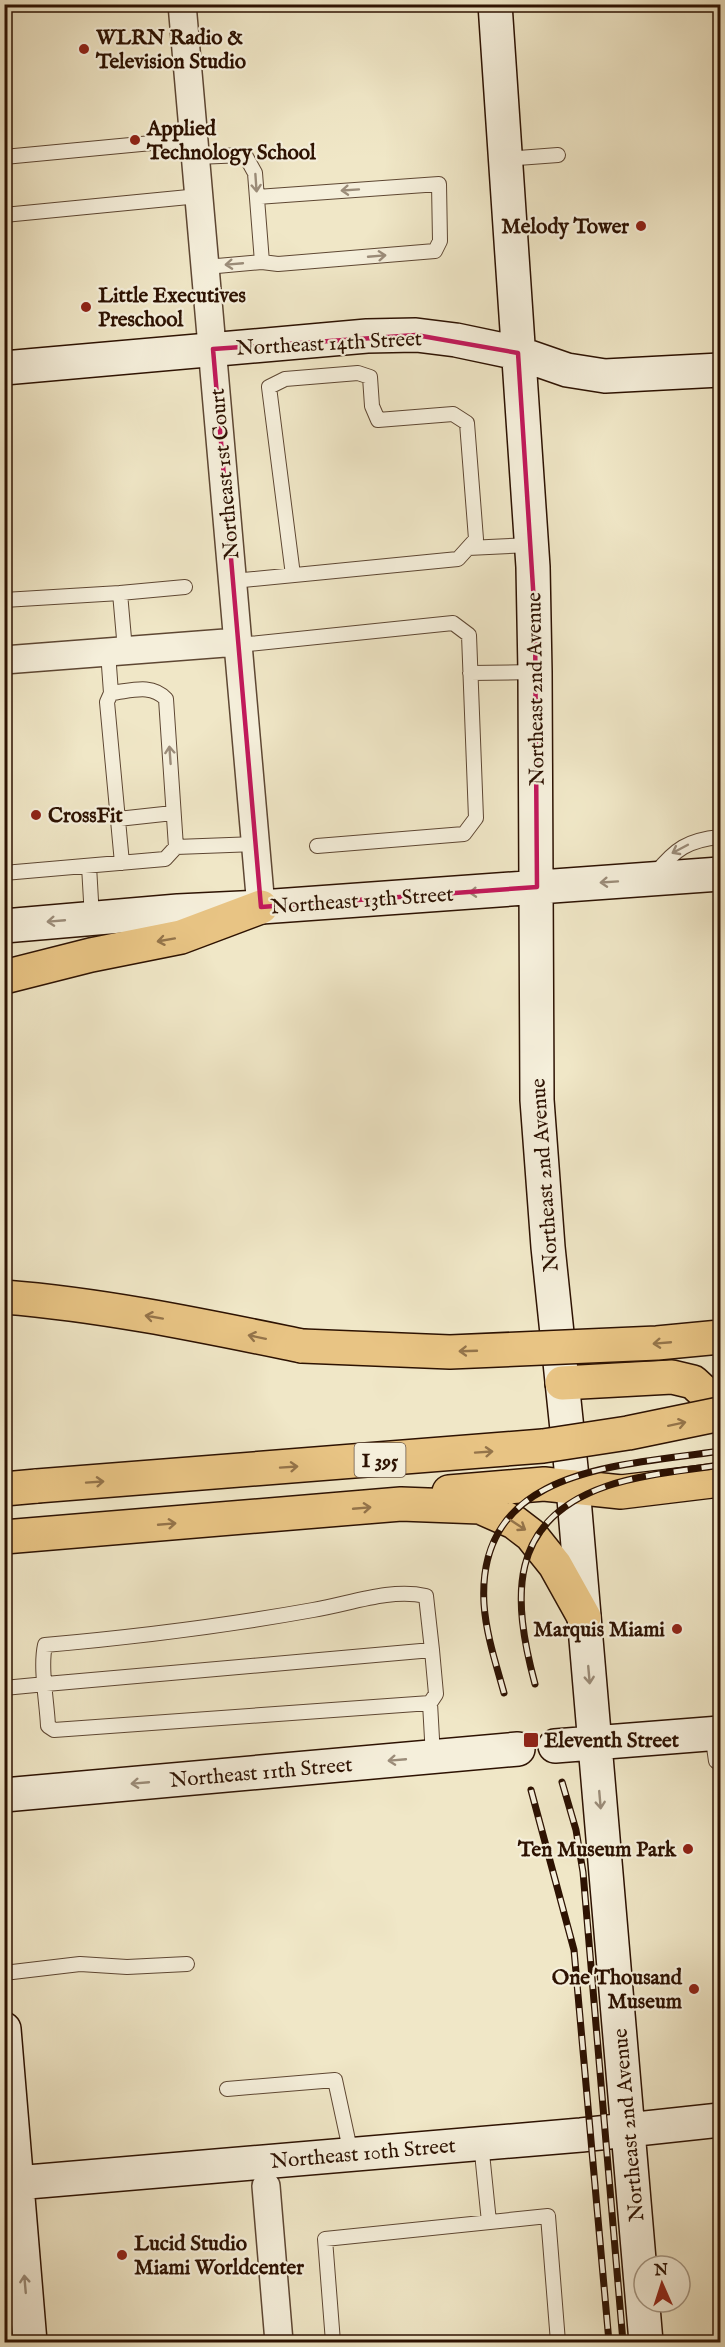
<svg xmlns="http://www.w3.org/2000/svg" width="725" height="2347" viewBox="0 0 725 2347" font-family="'IM FELL English',serif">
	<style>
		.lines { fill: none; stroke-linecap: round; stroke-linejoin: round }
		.lane-casing { stroke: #5e4733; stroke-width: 16 }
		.street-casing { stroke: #5e4733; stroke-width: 30 }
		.secondary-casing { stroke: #2d1202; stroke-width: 36 }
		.primary-casing { stroke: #2d1202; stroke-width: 36 }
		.highway-casing { stroke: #2d1202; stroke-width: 36 }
		.lane { stroke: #f5efdb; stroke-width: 14 }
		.street { stroke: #f5efdb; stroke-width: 27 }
		.secondary { stroke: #f5efdb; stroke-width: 33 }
		.primary { stroke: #e8c484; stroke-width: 33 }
		.highway { stroke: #e8c484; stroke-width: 33 }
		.rail-casing { stroke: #2d1202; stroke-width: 7 }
		.rail { stroke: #f5efdb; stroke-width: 4.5; stroke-dasharray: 14; stroke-linecap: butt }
		.highway-bridge-casing { stroke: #2d1202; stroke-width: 36; stroke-linecap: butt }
		.highway-bridge { stroke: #e8c484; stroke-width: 33 }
		.oneway { stroke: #9b8c79 }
		.oneway2 { stroke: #94744a }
		.marked { fill: none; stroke: #c2185b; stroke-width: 4.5; stroke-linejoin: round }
		.poi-dot { fill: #8f2418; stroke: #f5efdb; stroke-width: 2 }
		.labels { text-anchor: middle; stroke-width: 4.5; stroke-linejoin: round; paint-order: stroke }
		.shield { fill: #f5efdb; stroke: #695443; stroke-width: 1.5 }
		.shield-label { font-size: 20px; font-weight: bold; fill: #2d1202 }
		.poi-label { font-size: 21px; font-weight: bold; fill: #2d1202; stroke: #f5efdb; text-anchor: start }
		.street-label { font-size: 21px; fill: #2d1202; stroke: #f5efdb }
	</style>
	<rect width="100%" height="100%" fill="#f0e7c7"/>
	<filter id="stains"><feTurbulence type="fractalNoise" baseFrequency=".00333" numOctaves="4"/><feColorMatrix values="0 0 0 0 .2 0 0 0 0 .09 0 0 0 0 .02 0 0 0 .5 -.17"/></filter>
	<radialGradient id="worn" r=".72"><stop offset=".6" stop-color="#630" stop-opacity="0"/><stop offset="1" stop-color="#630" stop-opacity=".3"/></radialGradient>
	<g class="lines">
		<defs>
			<path id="lane" d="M4,157L194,139
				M196,157L245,155L255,173L262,262L278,264L435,251L440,241L439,184L257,197
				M505,159L558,155
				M4,215L199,196
				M206,267L262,262
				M468,548L531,545
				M233,581L458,559L476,539L467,423L453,414L378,420L372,406L370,377L358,373L285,379L269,387L293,575
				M120,593L185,587
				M4,600L120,593L125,650
				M239,645L453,623L469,635L476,818L464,834L317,846
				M108,652L111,693
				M470,673L535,672
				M118,819L173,813
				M176,847L256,844
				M89,866L92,918
				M4,873C58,868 112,864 165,859L176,847L166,699C151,683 131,691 111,693L107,702L122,863
				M655,874C675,849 688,840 720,837
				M4,1688L46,1684L432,1650L436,1694L430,1703L54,1730L48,1726C47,1702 40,1668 45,1645C135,1637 224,1626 313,1610C350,1604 389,1588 426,1596L432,1650
				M430,1703L433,1757
				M712,1733L716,1761L720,1764
				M4,1973L80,1964L127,1967L187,1964
				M227,2089L335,2080L351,2154
				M481,2143L489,2222
				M333,2342L325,2239L548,2216L558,2342"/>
			<path id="street" d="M182,4L261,907
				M4,660L238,642
				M266,2186L279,2342"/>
			<path id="secondary" d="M495,4L533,567L535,672L537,1100L548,1247L573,1487L646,2342
				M4,368L367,336L416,335L456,340L518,353L567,370L605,376L720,370
				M4,926L178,911L261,907L720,874
				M555,1746L720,1733
				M4,1795L518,1749
				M4,2029L30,2342
				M4,2184L581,2135L720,2120"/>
			<path id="primary" d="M562,1383L672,1377L693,1382L720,1407
				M573,1487L621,1492L720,1480"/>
			<path id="highway" d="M4,977L91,955L181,937L261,907
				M4,1297C105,1305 204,1326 302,1346
				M4,1489L37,1486
				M449,1492L544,1484L573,1487
				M4,1537L401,1504L480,1507L514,1522L531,1535L555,1565L584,1617"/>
		</defs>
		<!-- lane casing -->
		<use href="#lane" class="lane-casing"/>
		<!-- street casing -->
		<use href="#street" class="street-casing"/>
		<!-- secondary casing -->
		<use href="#secondary" class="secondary-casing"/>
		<!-- primary casing -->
		<use href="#primary" class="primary-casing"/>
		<!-- highway casing -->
		<use href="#highway" class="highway-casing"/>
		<!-- lane -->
		<use href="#lane" class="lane"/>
		<!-- street -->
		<use href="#street" class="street"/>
		<!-- secondary -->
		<use href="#secondary" class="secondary"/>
		<!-- primary -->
		<use href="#primary" class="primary"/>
		<!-- highway -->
		<use href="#highway" class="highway"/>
		<defs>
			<path id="rail" d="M535,1684C512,1598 507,1520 607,1486C643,1474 683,1471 720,1465
				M504,1693C496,1664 486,1634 484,1604C476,1466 622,1466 720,1451
				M562,1782L576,1830L583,1872L623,2342
				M531,1790L574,1950L609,2342"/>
		</defs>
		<!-- rail casing -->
		<use href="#rail" class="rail-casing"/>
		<!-- rail -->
		<use href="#rail" class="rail"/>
		<defs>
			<path id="highway-bridge" d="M302,1346L450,1352L657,1343L720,1337
				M37,1486L543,1446L628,1433L720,1414"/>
		</defs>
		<!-- highway-bridge casing -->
		<use href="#highway-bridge" class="highway-bridge-casing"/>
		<!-- highway-bridge -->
		<use href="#highway-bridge" class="highway-bridge"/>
	</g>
	<!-- one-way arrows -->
	<defs><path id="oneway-shaft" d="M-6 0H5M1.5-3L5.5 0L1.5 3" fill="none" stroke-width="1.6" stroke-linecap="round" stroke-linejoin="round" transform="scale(1.5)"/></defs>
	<g class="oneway">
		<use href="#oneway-shaft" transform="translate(256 183) rotate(86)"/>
		<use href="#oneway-shaft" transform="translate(350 190) rotate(176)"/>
		<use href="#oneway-shaft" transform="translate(377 256) rotate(-5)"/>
		<use href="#oneway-shaft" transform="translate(234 264) rotate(175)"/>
		<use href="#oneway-shaft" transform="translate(170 755) rotate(-94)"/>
		<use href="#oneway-shaft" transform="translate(680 849) rotate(152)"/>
		<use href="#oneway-shaft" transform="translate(609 882) rotate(176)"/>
		<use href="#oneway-shaft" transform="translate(478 892) rotate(176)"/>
		<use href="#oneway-shaft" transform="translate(56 921) rotate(175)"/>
		<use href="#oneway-shaft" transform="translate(589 1675) rotate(85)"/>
		<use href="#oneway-shaft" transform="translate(397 1760) rotate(175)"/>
		<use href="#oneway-shaft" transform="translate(140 1783) rotate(175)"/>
		<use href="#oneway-shaft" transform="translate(600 1800) rotate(85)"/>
		<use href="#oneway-shaft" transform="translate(25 2284) rotate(-95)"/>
	</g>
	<g class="oneway2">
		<use href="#oneway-shaft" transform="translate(166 940) rotate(170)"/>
		<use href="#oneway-shaft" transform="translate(154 1317) rotate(-170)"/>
		<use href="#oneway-shaft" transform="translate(257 1337) rotate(-168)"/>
		<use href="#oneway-shaft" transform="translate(662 1343) rotate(175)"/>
		<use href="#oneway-shaft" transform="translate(468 1351) rotate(178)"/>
		<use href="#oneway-shaft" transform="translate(677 1424) rotate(-12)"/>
		<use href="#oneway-shaft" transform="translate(484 1452) rotate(-4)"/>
		<use href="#oneway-shaft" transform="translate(289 1467) rotate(-4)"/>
		<use href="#oneway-shaft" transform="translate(95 1482) rotate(-4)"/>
		<use href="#oneway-shaft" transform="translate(362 1508) rotate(-5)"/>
		<use href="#oneway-shaft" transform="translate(167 1524) rotate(-5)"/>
		<use href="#oneway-shaft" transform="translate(518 1525) rotate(33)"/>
	</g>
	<!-- marked area -->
	<path class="marked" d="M416,335L518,353L535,619L537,887L261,907L213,349Z"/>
	<!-- markers -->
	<g class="poi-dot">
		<circle cx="84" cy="49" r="6"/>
		<circle cx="135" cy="140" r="6"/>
		<circle cx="641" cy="226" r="6"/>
		<circle cx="86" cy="307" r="6"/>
		<circle cx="36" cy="815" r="6"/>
		<circle cx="677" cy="1629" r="6"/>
		<rect x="523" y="1732" width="16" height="16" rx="3"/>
		<circle cx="688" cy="1849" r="6"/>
		<circle cx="694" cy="1989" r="6"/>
		<circle cx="122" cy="2255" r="6"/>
	</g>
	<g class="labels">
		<!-- shield labels -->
		<rect class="shield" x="354.5" y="1443" width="51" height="34" rx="4.5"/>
		<g class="shield-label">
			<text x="380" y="1467">I 395</text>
		</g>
		<!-- poi labels -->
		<g class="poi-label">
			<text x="96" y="44">WLRN Radio &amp;<tspan x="96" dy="24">Television Studio</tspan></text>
			<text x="147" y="135">Applied<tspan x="147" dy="24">Technology School</tspan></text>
			<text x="629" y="233" text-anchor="end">Melody Tower</text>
			<text x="98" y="302">Little Executives<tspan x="98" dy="24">Preschool</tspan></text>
			<text x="48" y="822">CrossFit</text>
			<text x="665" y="1636" text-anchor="end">Marquis Miami</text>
			<text x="544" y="1747">Eleventh Street</text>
			<text x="676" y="1856" text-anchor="end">Ten Museum Park</text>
			<text x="682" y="1984" text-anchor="end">One Thousand<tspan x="682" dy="24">Museum</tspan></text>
			<text x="134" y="2250">Lucid Studio<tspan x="134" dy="24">Miami Worldcenter</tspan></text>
		</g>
		<!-- street labels -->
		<g class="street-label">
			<text transform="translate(329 343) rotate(-3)" y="7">Northeast 14th Street</text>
			<text transform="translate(224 474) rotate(-95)" y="7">Northeast 1st Court</text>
			<text transform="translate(535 689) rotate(-91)" y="7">Northeast 2nd Avenue</text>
			<text transform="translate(362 900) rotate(-4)" y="7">Northeast 13th Street</text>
			<text transform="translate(544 1175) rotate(-94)" y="7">Northeast 2nd Avenue</text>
			<text transform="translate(261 1772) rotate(-5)" y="7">Northeast 11th Street</text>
			<text transform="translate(628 2125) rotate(-95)" y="7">Northeast 2nd Avenue</text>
			<text transform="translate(363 2153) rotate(-5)" y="7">Northeast 10th Street</text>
		</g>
	</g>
	<!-- margin -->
	<rect width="725" height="2347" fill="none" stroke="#f0e7c7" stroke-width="24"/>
	<rect x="6" y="6" width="713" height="2335" fill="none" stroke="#2d1202" stroke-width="3"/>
	<rect x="12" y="12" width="701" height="2323" fill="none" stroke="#2d1202" stroke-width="1.5"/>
	<!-- north arrow -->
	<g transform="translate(662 2284) rotate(357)"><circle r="28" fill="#f5efdb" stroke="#a59784" stroke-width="1.5"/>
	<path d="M0-4.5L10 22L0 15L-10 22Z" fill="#8f2418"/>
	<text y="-9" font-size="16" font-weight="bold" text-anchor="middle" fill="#2d1202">N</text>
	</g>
	<rect width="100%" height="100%" filter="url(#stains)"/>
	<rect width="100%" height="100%" fill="url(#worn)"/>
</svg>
